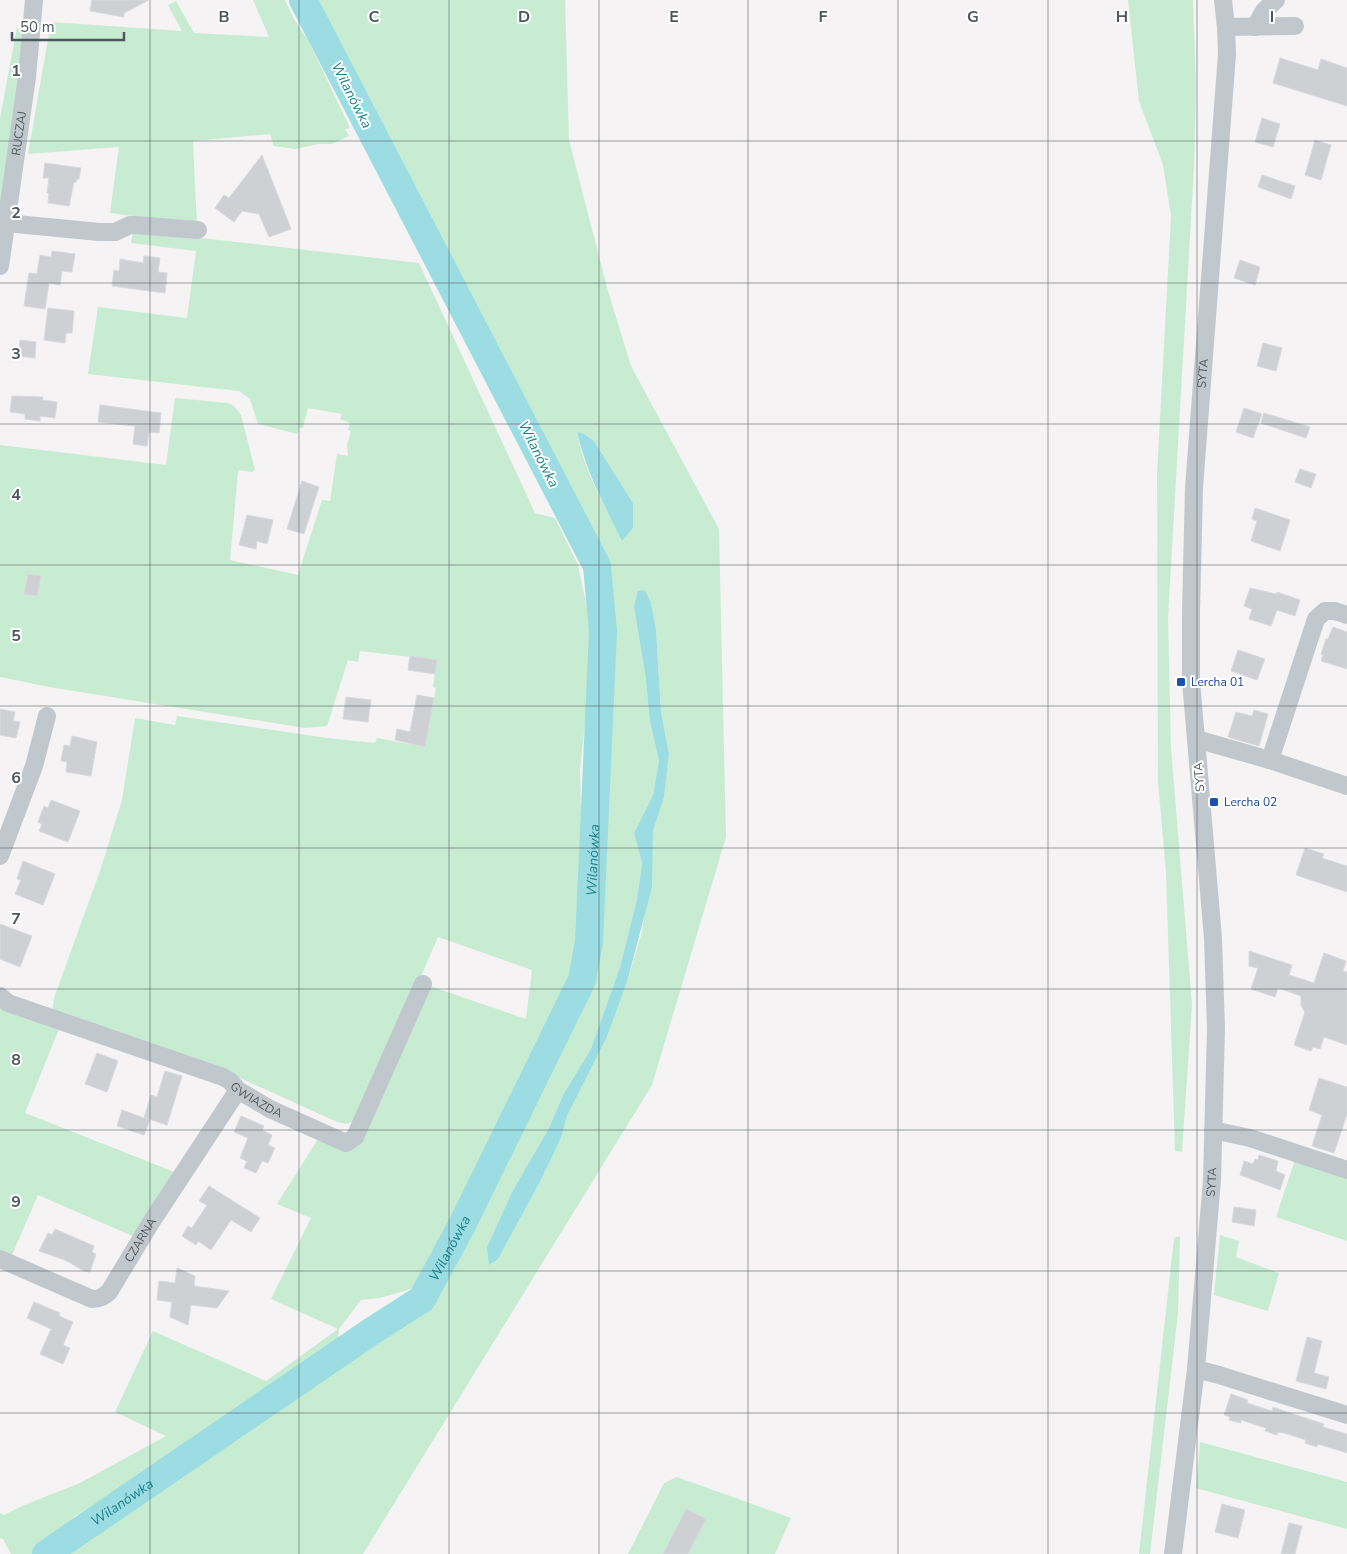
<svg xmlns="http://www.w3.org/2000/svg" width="1347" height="1554" viewBox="0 0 1347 1554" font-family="'Nunito Sans',sans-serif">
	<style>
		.green { fill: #c8ecd2; fill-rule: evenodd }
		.water { fill: #9bdde3 }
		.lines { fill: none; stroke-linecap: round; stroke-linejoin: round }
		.river { stroke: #9bdde3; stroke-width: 28 }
		.building { fill: #ced0d4; stroke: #d8dadd }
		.minor { stroke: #c1c8cd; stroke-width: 18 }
		.grid { fill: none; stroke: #4d585e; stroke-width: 1; stroke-opacity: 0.55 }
		.transit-dot { fill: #1a4fb4; stroke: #fff; stroke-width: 2 }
		.labels { text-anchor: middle; stroke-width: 4; stroke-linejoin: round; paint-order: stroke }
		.street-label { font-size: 12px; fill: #4d585e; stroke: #fff }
		.transit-label { font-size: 12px; fill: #164399; stroke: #fff; text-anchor: start }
		.water-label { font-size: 14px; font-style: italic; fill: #1c808b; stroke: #fff }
		.grid-label { font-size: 16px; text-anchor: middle; font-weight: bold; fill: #4d585e; stroke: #fff; stroke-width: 4; stroke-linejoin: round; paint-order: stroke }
	</style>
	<rect width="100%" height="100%" fill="#f5f3f3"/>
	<!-- green -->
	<path class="green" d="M253,0H285L294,19L308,40L350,128L345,129L349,136L332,144H318L295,149L274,146L270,134L193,141L197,225L110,213L119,147L28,154L51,22L182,31L168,5L176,1L194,33L269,37Z
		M317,0H565L569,140L608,291L631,366L719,529L726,837L652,1085L363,1554H57L178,1474L169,1458L74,1517L62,1538L38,1554H11L3,1539L0,1538V1513L4,1515L24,1505L80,1483L166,1436L115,1412L153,1331L266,1381L338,1329L271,1299L311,1218L277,1204L320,1136L350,1150L430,986L526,1019L532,970L438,937L359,1119L347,1124L337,1122L238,1077L52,1013L54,998L100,871L122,800L135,718L175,725L177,716L327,738L375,743L377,738L425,747L436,688L433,687L437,660L360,651L358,662L348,660L327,726L305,728L49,687L0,677V445L166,465L175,398L228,403L234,406L241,415L255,470L252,472L239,470L238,473L230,560L298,575L322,500L330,501L337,454L348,456L347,445L351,431L348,430L350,423L340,419L342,414L308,408L303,428H299L297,434L258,424L250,399L239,391L88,374L98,307L187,318L196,251L131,243L133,230L419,263L535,513L555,518L578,565L592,632L589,688L580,769L582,863L575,974L551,1028L510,1101L469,1195L434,1256L428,1273L421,1286L380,1298L361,1300L339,1329L338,1340L325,1358L266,1398L272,1408L427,1302L455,1257L593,982L611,634L604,584L597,554ZM577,432L594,441L633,503V528L622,540C605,506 583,470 577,432ZM651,603L656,629L661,712L669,754L664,798L653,831L652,857L642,932L627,982L607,1037L567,1116L561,1138L541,1180L498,1259L487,1247L512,1192L549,1128L563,1095L591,1049L620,967L637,899L642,863L634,833L653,795L659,761L650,722L645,672Z
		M1128,0H1193L1196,87L1194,167L1168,618L1171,748L1192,1004L1182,1152L1175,1151L1166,872L1158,782L1157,475L1171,216L1163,165L1139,101Z
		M17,27L22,33L24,41L0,214V118Z
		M0,1007L59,1029L25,1113L177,1173L137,1238L38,1195L12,1255L0,1254Z
		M1295,1160L1347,1177V1241L1276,1217Z
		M1220,1235L1239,1241L1236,1257L1279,1273L1268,1311L1214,1295Z
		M1180,1236L1178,1313L1150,1554H1139L1174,1238Z
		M1200,1442L1347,1482V1529L1196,1488Z
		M677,1477L791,1518L775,1554H628L664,1483Z"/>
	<!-- water -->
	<path class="water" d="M577,432L584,434L594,441L633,503V528L622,541C604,505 586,471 577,432Z
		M645,590L651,603L656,629L661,712L669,754L664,798L653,831L652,887L627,982L607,1037L567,1116L561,1138L541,1180L498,1259L489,1265L487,1247L512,1192L549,1128L563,1095L591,1049L620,967L637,899L642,863L634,833L653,795L659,761L650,722L645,672L634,606L638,591Z"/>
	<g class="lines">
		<!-- river -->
		<path class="river" id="s1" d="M46,1554L372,1331L422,1299L462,1225L582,980L589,942L603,631L597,566L303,0"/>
	</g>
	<!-- building -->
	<path class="building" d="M92,0H149L124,13V17L90,11Z
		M1280,58L1318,70L1321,59L1347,68V106L1273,83Z
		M1262,118L1280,124L1273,147L1255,142Z
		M1315,140L1331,145L1321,180L1305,175Z
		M262,155L291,229L269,237L259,214L242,211L234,222L215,208L224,195L229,198Z
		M45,163L81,168L79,179H77L76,182H74L69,206L48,203L49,193H47L49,178H43Z
		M1262,175L1295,186L1291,199L1258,187Z
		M52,251L75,254L72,272L62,271L60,285L49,283L45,309L24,306L29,273L37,274L40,255L51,257Z
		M144,256L160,258L158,272L167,273L165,293L112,286L114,270L119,271L120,259L143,263Z
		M1240,260L1260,267L1255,285L1234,278Z
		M48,308L74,311L72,333H66L65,343L44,340Z
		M20,340L36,342L35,358L18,356Z
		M1263,343L1282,348L1276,371L1257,366Z
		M12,396L43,397L42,400L57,402L55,418L40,416V421L25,419V414L10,412Z
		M100,405L161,413L159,433L149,432L147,446L133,444L135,426L98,422Z
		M1244,408L1262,414L1253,438L1236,432Z
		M1264,413L1310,427L1306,438L1261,423Z
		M1300,469L1316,474L1311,488L1295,482Z
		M302,481L319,487L304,534L287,529Z
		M1255,508L1290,520L1280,551L1251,541L1257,521L1252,519Z
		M247,515L273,520L267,544L257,541L256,549L239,545Z
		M28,574L41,576L37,596L24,594Z
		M1250,588L1276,594L1277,592L1300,600L1295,616L1277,610L1271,626L1249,619L1252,609L1244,606Z
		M1333,627L1347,632V669L1321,661L1323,655L1321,654L1326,639H1328Z
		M1238,650L1265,659L1257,680L1231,671Z
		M410,656L437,660L435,674L408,670Z
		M417,695L434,698L425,747L395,740L397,729L410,732Z
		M346,697L371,700L368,722L343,719Z
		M0,709L15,712L13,721L20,722L16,738L0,735Z
		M1254,710L1268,714L1259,746L1228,737L1236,712L1252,716Z
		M72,736L97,742L91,776L66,772L67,762L61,761L64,745L70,746Z
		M51,800L80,811L68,842L39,831L42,824L38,822L44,806L48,808Z
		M1305,848L1324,854L1322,858L1347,866V892L1296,875Z
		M23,861L55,874L43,905L15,894L21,880L17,879Z
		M0,924L32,936L20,967L0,959Z
		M1249,951L1292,965L1289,975L1314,983L1324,953L1346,961L1343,971L1347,972V1045L1324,1037L1320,1049L1313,1047L1311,1051L1294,1045L1305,1012L1301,1006V996L1278,988L1275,997L1251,989L1258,968L1249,966Z
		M97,1053L118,1061L107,1092L85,1084Z
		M165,1071L182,1076L167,1125L146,1118L150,1120L144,1135L117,1126L122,1110L144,1118L151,1095L157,1097Z
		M1319,1078L1347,1087V1114L1334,1153L1312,1146L1322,1115L1309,1110Z
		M241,1116L264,1126L262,1130L272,1135L268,1145L275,1148L268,1163L262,1161L256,1173L244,1168L247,1161L240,1158L248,1138L234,1132Z
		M1259,1155L1278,1161L1276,1171L1285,1175L1280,1190L1240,1175L1244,1161L1253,1164L1255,1159L1258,1160Z
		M209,1186L260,1218L251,1232L231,1220L211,1250L198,1241L196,1245L182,1236L188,1226L192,1228L207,1205L199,1201Z
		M1234,1207L1256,1210L1254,1226L1232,1222Z
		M55,1229L94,1246L92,1252L96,1254L90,1272L84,1271L65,1260L39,1251L48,1233L52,1235Z
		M177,1268L195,1276L194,1286L229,1291L217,1308L191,1305L188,1325L170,1317L172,1302L157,1300L159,1281L175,1283Z
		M34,1302L60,1313L59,1316L73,1322L63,1345L70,1348L63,1364L40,1354L51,1329L27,1318Z
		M1307,1337L1322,1341L1314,1373L1329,1377L1326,1389L1296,1381Z
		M1231,1394L1248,1400L1247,1403L1272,1411L1273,1407L1290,1413L1324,1424L1323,1427L1347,1434V1453L1318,1444L1317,1447L1305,1443L1306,1440L1284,1433L1278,1432L1277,1435L1265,1431L1266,1428L1241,1420V1423L1229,1420L1230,1417L1224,1415Z
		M1222,1504L1245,1510L1238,1538L1215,1532Z
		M686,1509L706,1519L688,1554H663Z
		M1289,1523L1302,1526L1295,1554H1281Z"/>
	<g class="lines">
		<!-- minor -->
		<g class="minor">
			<path d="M1226,27L1295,26"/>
			<path d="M1255,27L1264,11L1276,0"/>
			<path d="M6,223L99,232H115L130,225H135L198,230"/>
			<path id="s2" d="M0,266L27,77L34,0"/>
			<path d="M1196,739L1270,760L1347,786"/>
			<path d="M1270,760L1316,619L1325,611H1335L1347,615"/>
			<path d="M0,856L34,766L47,716"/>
			<path id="s3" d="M0,996L8,1003L223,1077L230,1081L238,1090L270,1109L346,1143L355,1137L423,984"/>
			<path d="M1213,1130L1250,1138L1347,1170"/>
			<path id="s4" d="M0,1259L92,1299C100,1299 103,1297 109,1292L150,1224L238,1090"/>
			<path d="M1196,1369L1219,1375L1347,1415"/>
			<path id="s5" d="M1173,1554L1196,1369L1212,1180L1216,1028L1213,938L1191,681V612L1194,488L1227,54L1226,27L1223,0"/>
		</g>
	</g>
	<!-- grid -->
	<path class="grid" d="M150,0V1554M299,0V1554M449,0V1554M599,0V1554M748,0V1554M898,0V1554M1048,0V1554M1197,0V1554M0,141H1347M0,283H1347M0,424H1347M0,565H1347M0,706H1347M0,848H1347M0,989H1347M0,1130H1347M0,1271H1347M0,1413H1347"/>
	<!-- markers -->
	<g class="transit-dot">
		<rect x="1176" y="677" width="10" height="10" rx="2.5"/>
		<rect x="1209" y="797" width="10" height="10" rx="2.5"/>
	</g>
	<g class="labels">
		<!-- street labels -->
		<g class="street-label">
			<text dy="4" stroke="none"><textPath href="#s2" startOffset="134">RUCZAJ</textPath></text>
			<text dy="4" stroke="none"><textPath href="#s5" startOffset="1184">SYTA</textPath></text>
			<text transform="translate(1199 777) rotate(-95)" y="4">SYTA</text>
			<text dy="4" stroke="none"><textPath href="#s3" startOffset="279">GWIAZDA</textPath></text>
			<text dy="4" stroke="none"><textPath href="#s5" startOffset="374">SYTA</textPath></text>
			<text dy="4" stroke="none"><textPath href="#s4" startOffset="180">CZARNA</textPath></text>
		</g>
		<!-- transit labels -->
		<g class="transit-label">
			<text x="1191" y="686">Lercha 01</text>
			<text x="1224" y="806">Lercha 02</text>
		</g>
		<!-- water labels -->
		<g class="water-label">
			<text transform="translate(352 95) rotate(63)" y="5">Wilanówka</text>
			<text transform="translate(539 454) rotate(63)" y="5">Wilanówka</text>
			<text dy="5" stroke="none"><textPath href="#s1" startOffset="932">Wilanówka</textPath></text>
			<text dy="5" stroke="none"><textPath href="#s1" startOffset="512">Wilanówka</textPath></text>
			<text dy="5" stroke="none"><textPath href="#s1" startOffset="92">Wilanówka</textPath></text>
		</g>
	</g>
	<g class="grid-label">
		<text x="224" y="22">B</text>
		<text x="374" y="22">C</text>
		<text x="524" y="22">D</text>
		<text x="674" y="22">E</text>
		<text x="823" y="22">F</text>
		<text x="973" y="22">G</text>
		<text x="1122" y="22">H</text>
		<text x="1272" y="22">I</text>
		<text x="16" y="76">1</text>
		<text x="16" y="218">2</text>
		<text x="16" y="359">3</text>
		<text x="16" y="500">4</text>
		<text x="16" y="641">5</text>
		<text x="16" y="783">6</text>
		<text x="16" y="924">7</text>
		<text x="16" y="1065">8</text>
		<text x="16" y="1207">9</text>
	</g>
	<!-- scale -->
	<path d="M12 32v8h112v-8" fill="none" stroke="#4d585e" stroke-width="2.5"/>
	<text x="20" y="32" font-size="15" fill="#4d585e" stroke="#ffffff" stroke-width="4" paint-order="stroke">50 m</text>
</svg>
